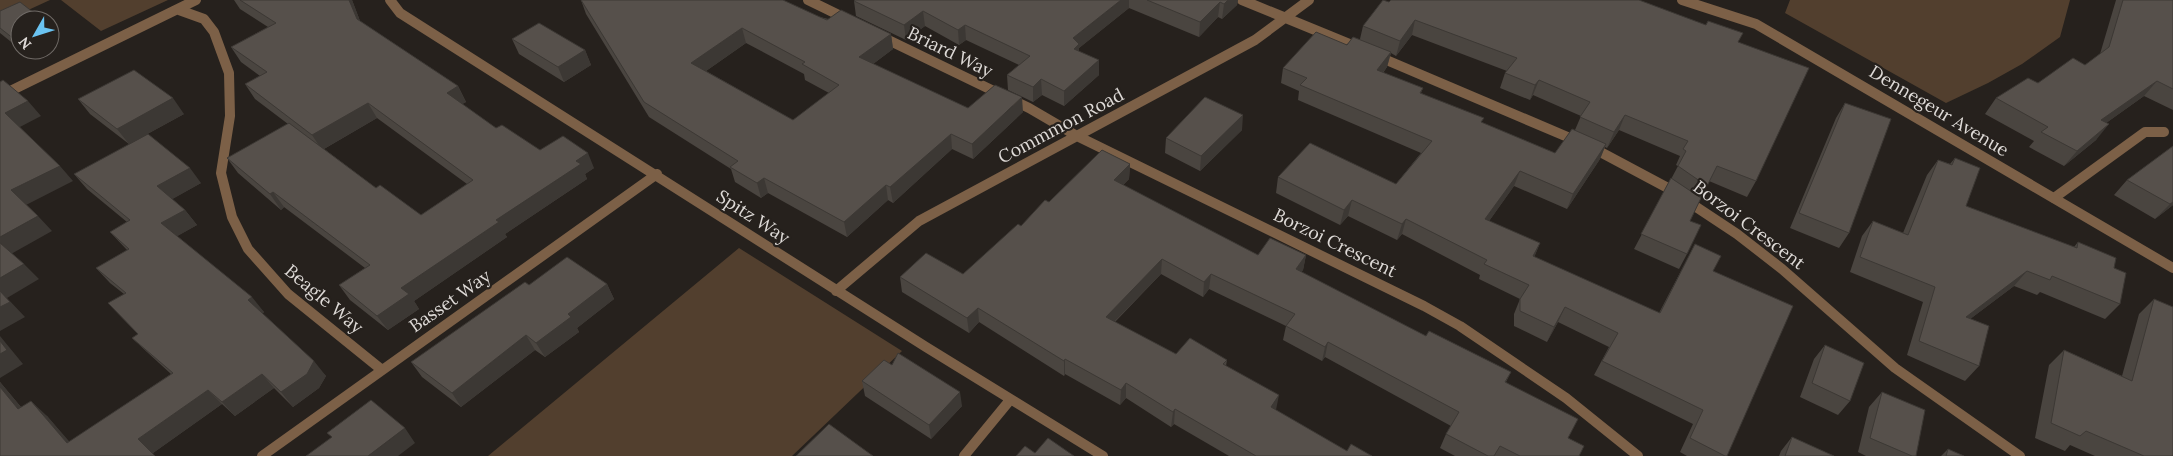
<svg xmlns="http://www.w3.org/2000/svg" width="2173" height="456" viewBox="0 0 2173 456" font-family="Lora,serif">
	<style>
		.green { fill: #523f2e }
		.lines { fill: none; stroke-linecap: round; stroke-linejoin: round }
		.minor { stroke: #7c6047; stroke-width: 10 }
		.tertiary { stroke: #7c6047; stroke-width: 10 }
		.wall { fill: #4a4540; fill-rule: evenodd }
		.shaded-wall { fill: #3c3834 }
		.building { fill: #56504b; stroke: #3c3834; fill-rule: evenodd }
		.labels { text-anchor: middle; stroke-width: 4.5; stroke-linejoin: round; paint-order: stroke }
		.street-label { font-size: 18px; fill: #dedad7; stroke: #26211d }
	</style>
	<rect width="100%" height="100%" fill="#26211d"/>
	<!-- green -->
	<path class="green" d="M0,0H50L0,23Z
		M61,0H168L101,31Z
		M1790,0H2070L2060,37L2022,64L1988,83L1946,103L1785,13Z
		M739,248L902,351L792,456H488Z"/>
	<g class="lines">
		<!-- minor -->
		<path class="minor" d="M390,0L400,13L926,347L1103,456
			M808,0L847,19
			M1242,0L1359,48
			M179,10L204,19L214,32L229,73L230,116L221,173L232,217L248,249L288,294L382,370
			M880,36L1029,108L1077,136L1424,306L1460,326L1566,398L1638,456
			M1377,56L1577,141
			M0,96L196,0
			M1591,147L1666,187L1737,234L1782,269L1895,368L2020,456
			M2054,198L2145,132H2164
			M836,291L919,221L1255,40L1309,0
			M262,456L657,174
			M964,456L1010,400"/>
		<!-- tertiary -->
		<path class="tertiary" d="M1682,0L1756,24L2173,268"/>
	</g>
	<!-- wall -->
	<path class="wall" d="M234,0H352L360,21L458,86L466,102L462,104L496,128L540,150L594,168L585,174L587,179L505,234L507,237L414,301L419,309L388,330L350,300L339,285L365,268L284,207L281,210L238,173L227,158L288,124L255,99L245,84L260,76L241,62L231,47L268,27L240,9ZM377,118L467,184L421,215L376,188L324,149Z
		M581,0L820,17L891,34L893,49L873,64L968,108L1023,112L973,159L952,149L893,203L888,200L847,237L768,193L761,198L735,182L731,169L649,117L586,14ZM746,43L804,74L805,80L829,93L793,120L706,71Z
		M855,0H1238L1237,5L1222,19L1218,17L1199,37L1129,8L1079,48V51L1099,75L1064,106L1042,95L1033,102L1008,90L1007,75L1019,65L966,40L959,45L925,26L906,40L856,16L854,1Z
		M2116,0H2173V110L2144,96L2106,123L2096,140L2064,166L2029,147L2034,141L1985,114L1996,98L2085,65L2100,54Z
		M1389,2L1738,42L1756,181L1747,197L1709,181L1690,221L1687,254L1679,269L1634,249L1678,166L1676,165L1680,156L1619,130L1607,148L1605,147L1600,159L1567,209L1514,186L1489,221L1540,243L1534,257L1659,313L1695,244L1713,271L1727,456H1687L1680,452L1693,424L1594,375L1609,347L1558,322L1547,342L1514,326V314L1520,299L1479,279L1480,275L1402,234L1397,240L1348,216L1340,225L1276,193L1278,177L1396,184L1421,153L1298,100L1299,91L1281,83L1283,68L1360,39L1363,26ZM1412,35L1507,71L1505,73L1500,88L1530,100L1533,95L1581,116L1575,130L1555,153L1483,123L1421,93L1423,88L1383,73L1387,67L1391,53L1396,56Z
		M0,11L20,20V49L0,33Z
		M512,39L585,50L591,65L564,82L519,54Z
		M78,99L184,114L129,144L90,114Z
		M1845,103L1849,233L1839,248L1790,228L1836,118Z
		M1242,130L1200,171L1165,153L1166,138Z
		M2173,146V205L2155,219L2114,195L2127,180Z
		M1955,158L1966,206L2074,247L2078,242L2114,268L2120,304L2105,319L2040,292L2037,295L2014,286L1970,319L1979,366L1965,381L1907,355L1923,302L1850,272L1862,236L1873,221L1903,233L1927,175L1938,160L1950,164Z
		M1130,164L1129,179L1123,185L1258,255H1306L1303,270L1301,272L1426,336L1511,372L1506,382L1568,438L1579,456H1455L1440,448L1446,434L1451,426L1325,357L1322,361L1283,340L1286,326L1209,289L1203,297L1161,274L1115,322L1176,354L1227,360L1226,366L1276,410L1347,451L1372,456H1229L1174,424L1171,427L1126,398L1120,405L1065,374L1064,376L979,322L969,333L902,292L900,277L963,274L1049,202Z
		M74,174L201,183L172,199L185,210L197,225L177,236L264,312L262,314L326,376L319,388L293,407L274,388L235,416L222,404L153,453L0,456V382L21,407L47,416L69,442L171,374L147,352L132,338L138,334L124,294L110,283L96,268L127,250L110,232L127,222L87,189Z
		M607,284L614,299L577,328L579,332L545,357L535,350L461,407L422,377L411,362L529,285Z
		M2154,299L2173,456H2095L2070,445L2065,451L2035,438L2049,365L2064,350L2122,376L2139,314Z
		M1825,345L1850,401L1838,415L1800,397L1814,359Z
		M892,365L962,406L931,439L865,396L862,381Z
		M1882,392L1916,456H1866L1858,452L1869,407Z
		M1792,437L1834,456H1779L1781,451Z
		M1948,449L1964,456H1941Z"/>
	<!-- shaded-wall -->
	<path class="shaded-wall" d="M349,0H352L365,34L357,19Z
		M1121,0H1129V8L1079,48V59L1074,64L1073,38Z
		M1228,0H1238L1237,5L1222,19L1224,4Z
		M1220,2L1218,17L1199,37L1200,22Z
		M923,11L925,26L906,40L904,25Z
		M1415,20L1412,35L1396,56L1400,41Z
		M965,25L966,40L959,45L958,30Z
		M50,27L59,39L50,43Z
		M742,28L746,43L696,78L691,63Z
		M891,34L893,49L861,73L859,57Z
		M20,36V47L14,39Z
		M22,50H35L26,54Z
		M585,50L591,65L564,82L558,67Z
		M1391,52L1387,67L1373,85L1377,70Z
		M1099,60V75L1064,106V91Z
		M1041,79L1042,95L1033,102V87Z
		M1539,80L1533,95L1530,100L1535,85Z
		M2157,81L2144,96L2088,136L2101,120Z
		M458,86L466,102L454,109L447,93Z
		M1022,97L1023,112L973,159L972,144Z
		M173,98L184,114L129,144L117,129Z
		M28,101L41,116L18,128L5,113Z
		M368,103L377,118L322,150L312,135Z
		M1243,115L1242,130L1200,171L1201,156Z
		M1625,115L1619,130L1607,148L1614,132Z
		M2109,124L2096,140L2064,166L2077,151Z
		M951,134L952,149L893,203L890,187Z
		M1606,144L1600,159L1567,209L1573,194Z
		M588,153L594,168L585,174L587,179L505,234L507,237L414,301L419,309L388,330L377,316L401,288L576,161Z
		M1130,164L1129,179L1114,195V180Z
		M60,166L73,181L26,205L11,190Z
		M190,168L201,183L169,201L157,186Z
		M1520,171L1514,186L1480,234L1485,219Z
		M764,178L768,193L761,198L757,183Z
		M886,185L888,200L847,237L844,222Z
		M273,192L284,207L281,210L270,194Z
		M1352,200L1348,216L1340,225L1344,210Z
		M2173,202V205L2155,219L2170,204Z
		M185,210L197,225L174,238L161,223Z
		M38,216L52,231L11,254L0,244V237Z
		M1406,219L1402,234L1397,240L1402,224Z
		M1540,243L1534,258L1533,256Z
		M1306,255L1303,270L1293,284L1296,269Z
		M1162,259L1161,274L1105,331L1106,317Z
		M24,264L39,279L7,298L25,317L0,331V278Z
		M2027,271L2014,286L1953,332L1966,317Z
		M1211,274L1209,289L1203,297L1204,282Z
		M607,284L614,299L577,328L579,332L545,357L536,343L568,314Z
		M252,297L264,312L260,315L248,300Z
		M1565,307L1558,322L1547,342L1554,327Z
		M978,308L979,322L969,333L967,318Z
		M526,335L535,350L461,407L452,393Z
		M0,336L23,364L0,378Z
		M1328,342L1325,357L1322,361L1325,347Z
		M1065,359V374L1064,376V361Z
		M314,361L326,376L319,388L293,407L281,392Z
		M262,374L274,388L235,416L222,402Z
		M0,382L34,423L18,409L0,387Z
		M1126,383V398L1120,405L1121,390Z
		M208,390L222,404L153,453L155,456L138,439Z
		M960,392L962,406L931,439L929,425Z
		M1279,395L1276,410L1271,407Z
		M31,401L47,416L82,456L67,443Z
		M1175,409L1174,424L1171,427L1173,412Z
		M405,428L415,443L398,456H368Z"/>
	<!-- building -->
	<path class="building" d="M240,0H349L357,19L458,86L447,93L496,128L502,125L540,150L563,136L588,153L576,161L581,164L496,220L499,222L401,288L409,294L377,316L339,285L370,265L273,192L270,194L227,158L289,123L376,188L380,185L421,215L473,180L368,103L312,135L245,84L267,72L231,47L276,23Z
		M581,0H783L820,17L827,20L841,10L891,34L859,57L968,108L995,85L1022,97L972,144L951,134L890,187L886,185L844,222L764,178L757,183L730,167L738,161L644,102ZM742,28L805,62L802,64L839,85L793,120L691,63Z
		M855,0H1121L1073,38L1079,44L1074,49L1099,60L1064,91L1041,79L1033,87L1007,75L1030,56L965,25L958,30L923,11L904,25L854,1Z
		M1147,0H1228L1224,4L1220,2L1200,22Z
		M1383,0L1389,2L1391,0H1639L1706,25L1708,21L1743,33L1738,42L1809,68L1756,181L1717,166L1707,186L1678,166L1686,151L1683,149L1688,141L1625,115L1614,132L1580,117L1590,102L1539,80L1535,85L1505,73L1517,58L1415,20L1400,41L1363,26Z
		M2123,0H2173V89L2157,81L2101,120L2109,124L2077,151L2041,132L2048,127L1996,98L2028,78L2038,83L2073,58L2085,65L2109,47Z
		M20,2L43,20H20V36L14,39L0,28V11Z
		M539,23L585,50L558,67L512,39Z
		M1316,32L1347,45L1353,37L1391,52L1377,70L1423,88L1420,93L1484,118L1481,122L1555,153L1572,129L1606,144L1573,194L1520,171L1485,219L1540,243L1533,256L1660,313L1695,244L1721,256L1713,271L1793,306L1727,456H1725L1690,438L1703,410L1602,361L1618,333L1565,307L1554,327L1520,311V299L1529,285L1484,264L1487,260L1406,219L1402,224L1352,200L1344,210L1278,177L1310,143L1396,184L1432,141L1300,85L1307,78L1283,68Z
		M134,70L173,98L117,129L78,99Z
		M3,80L28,101L5,113L60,166L11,190L38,216L0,237V82Z
		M1205,97L1243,115L1201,156L1166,138Z
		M1845,103L1891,119L1849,233L1799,213Z
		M148,134L190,168L157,186L185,210L161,223L252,297L248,300L314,361L307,374L281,392L262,374L222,402L208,390L138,439L155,456H0V387L18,409L31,401L67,443L173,373L132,338L138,334L108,303L126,293L96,268L129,249L110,232L130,220L74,174Z
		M2173,146V202L2170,204L2127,180Z
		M1102,150L1130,164L1114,180L1258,255L1270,238L1306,255L1296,269L1426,336L1429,331L1511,372L1505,382L1578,419L1568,438L1584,446L1579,456H1520L1500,446L1494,456H1488L1446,434L1459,412L1328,342L1325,347L1286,326L1295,314L1211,274L1204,282L1162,259L1106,317L1176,354L1190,338L1227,360L1223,364L1279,395L1271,407L1347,451L1351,444L1372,456H1256L1175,409L1173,412L1126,383L1121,390L1065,359L1064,361L978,308L967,318L900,277L926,253L963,274L1018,224L1021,226L1045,200L1049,202Z
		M1955,158L1980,168L1966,206L2077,248L2078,242L2116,258L2114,268L2126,273L2120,304L2052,276L2050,280L2027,271L1966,317L1989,326L1979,366L1919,341L1935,287L1860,257L1873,221L1908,235L1938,160L1952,165Z
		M1671,178L1701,198L1690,221L1701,225L1687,254L1641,234Z
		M0,243L24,264L0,278Z
		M567,257L607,284L568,314L571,317L536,343L526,335L452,393L411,362L525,282L529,285Z
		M0,291L10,302L0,307Z
		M2154,299L2173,307V456H2144L2086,431L2080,436L2051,423L2064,350L2132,381Z
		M0,341L7,350L0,354Z
		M1825,345L1864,363L1850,401L1812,383Z
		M898,353L960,392L929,425L862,381L884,360L892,365Z
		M1882,392L1925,410L1916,456H1912L1870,438Z
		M371,400L405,428L368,456H306L332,437L327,433Z
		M829,424L873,456H796Z
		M1792,437L1834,456H1785Z
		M1048,438L1074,456H1016L1025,446L1035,453Z
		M1948,449L1964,456H1946Z"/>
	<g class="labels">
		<!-- street labels -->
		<g class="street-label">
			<text transform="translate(950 52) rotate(26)" y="6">Briard Way</text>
			<text transform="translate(1939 111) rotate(31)" y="6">Dennegeur Avenue</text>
			<text transform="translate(1061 126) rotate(-28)" y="6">Commmon Road</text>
			<text transform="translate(753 217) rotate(33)" y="6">Spitz Way</text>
			<text transform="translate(1749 225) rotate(37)" y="6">Borzoi Crescent</text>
			<text transform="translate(1335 243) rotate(26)" y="6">Borzoi Crescent</text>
			<text transform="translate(324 299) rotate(40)" y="6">Beagle Way</text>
			<text transform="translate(450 301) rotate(-35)" y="6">Basset Way</text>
		</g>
	</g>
	<!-- north arrow -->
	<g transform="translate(35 35) rotate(231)"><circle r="24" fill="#26211d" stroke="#706b67"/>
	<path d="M0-4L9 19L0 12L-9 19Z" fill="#6ac3f1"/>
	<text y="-8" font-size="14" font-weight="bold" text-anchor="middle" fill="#dedad7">N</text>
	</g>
</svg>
